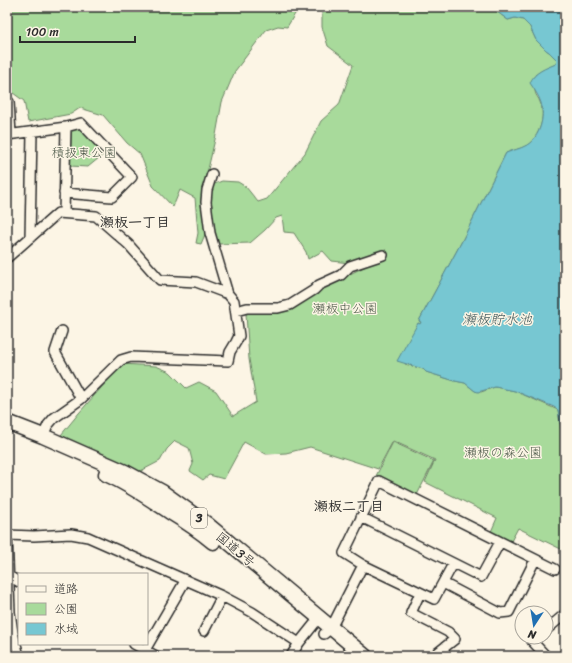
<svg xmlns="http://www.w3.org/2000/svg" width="572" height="663" viewBox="0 0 572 663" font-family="Sriracha,'Klee One',sans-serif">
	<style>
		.green { fill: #a8da9b; stroke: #6a8263 }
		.water { fill: #77c7d2; stroke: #59898f }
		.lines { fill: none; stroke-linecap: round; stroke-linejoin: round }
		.minor-casing { stroke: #2b2b2b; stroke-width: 12 }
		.highway-casing { stroke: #2b2b2b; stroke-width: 17 }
		.minor { stroke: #fcf5e5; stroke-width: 9 }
		.highway { stroke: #fcf5e5; stroke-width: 14 }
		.labels { text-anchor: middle; stroke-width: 3; stroke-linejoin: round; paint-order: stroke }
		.shield { fill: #fcf5e5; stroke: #6a6863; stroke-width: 1 }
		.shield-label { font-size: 12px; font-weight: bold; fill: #2b2b2b }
		.park-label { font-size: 13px; fill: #4a5747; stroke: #fcf5e5 }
		.street-label { font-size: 13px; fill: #2b2b2b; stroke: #fcf5e5 }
		.neighbourhood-label { font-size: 14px; font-weight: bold; fill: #2b2b2b; stroke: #fcf5e5 }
		.water-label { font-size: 14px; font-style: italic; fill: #425a5d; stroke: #fcf5e5 }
	</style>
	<rect width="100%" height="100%" fill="#fcf5e5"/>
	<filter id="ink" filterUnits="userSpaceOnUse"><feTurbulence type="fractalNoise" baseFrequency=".025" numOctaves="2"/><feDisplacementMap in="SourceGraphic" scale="8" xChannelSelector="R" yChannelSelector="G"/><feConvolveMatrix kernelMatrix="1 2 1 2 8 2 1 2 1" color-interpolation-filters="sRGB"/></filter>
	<g filter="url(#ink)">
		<!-- green -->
		<path class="green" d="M7,7H495V9L496,11L508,20L515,18L523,20L530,27L536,40L546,50L549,52L557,60L556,64L541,71L535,75C535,80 534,86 535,91C535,95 539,98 540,102C546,116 540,137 526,146C520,149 513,150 506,153L462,241L419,321L421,322L420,324L418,323L405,364L423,369L426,372L455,381L465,383L475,391L481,392L495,387L515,391L558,410L561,428L565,436V551L518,528L510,543L490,534L497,518L425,482L435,460L393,441L378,469L310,447L286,453L266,454L244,442L224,479L209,475L203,480L190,471L193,464L189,448L175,441L167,449L160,461L135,474L89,453L61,435L79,413L122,364L156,366L170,372L186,388L199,382L216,391L233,416L256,402L249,359L246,314L254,312H276L292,309L315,295L322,288L372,263H350L332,261L323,251L308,259L306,252L294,233L284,232L282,216L276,218L265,230L250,243L218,244L212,231L209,206L212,185L222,181L238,182L246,187L258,202L267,199L305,153L321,121L339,105L353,65L328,46L322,27V11L315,7L298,9L287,27L278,26L266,30L235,71L222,102L216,135L201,199L206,232L201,244L196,243L198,233L195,198L180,190L173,207L153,186L140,154L127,143L103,115L80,108L71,114L28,122L24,101L13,93L7,90Z
			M82,128L105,153L88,167L70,166L71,129Z
			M393,442L434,461L417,495L376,476Z"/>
		<!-- water -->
		<path class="water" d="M495,7H565V436L561,428L558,410L554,407L515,391L495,387L478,392L475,391L465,383L455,381L426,372L423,369L397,361L418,323L420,324L421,322L419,321L462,241L506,153C513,150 520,149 527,145C540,137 545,117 541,103C539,96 534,89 530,83C534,72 546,68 556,64L557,60L549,52L546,50L536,40L530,27L523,20L515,18L508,20L496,11L495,9Z"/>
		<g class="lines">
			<defs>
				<path id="minor" d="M7,102H9L11,134
					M7,135L66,127L64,213
					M64,193L112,197L132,177L81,123L66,127
					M30,238L32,132
					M7,258L58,213L96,216L128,244L160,280L196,282L228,294
					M236,311L247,308H278L290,305L314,290L319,285L341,275L350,266L383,255
					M62,331L55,352L81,399
					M43,436L48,425L54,418L81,399L121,360L131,357L228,361L230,352L236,342L239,336L234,301L228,294L210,233L206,202L207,190L212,174
					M361,517L481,577L500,542
					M7,535L34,536L71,534L88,537L222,596L252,612L299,643
					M7,535L10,612L13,633L19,656
					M453,564L434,599L363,565L344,553L379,481L555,569
					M9,576L19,582
					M443,583L500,613L509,612L535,560
					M420,593L411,613L448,632L455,639L436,654L435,656
					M546,630L565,614
					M204,631L222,596
					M324,634L331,628L363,565
					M537,637L532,641L546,656
					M134,644L156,656
					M142,656L145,650L185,581
					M291,656L299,643L319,618"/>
				<path id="highway" d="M7,422L43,436L125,472L162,492L208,525L365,656
					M106,474C129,484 149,498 170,512C185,521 200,531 213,542"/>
			</defs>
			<!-- minor casing -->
			<use href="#minor" class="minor-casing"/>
			<!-- highway casing -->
			<use href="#highway" class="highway-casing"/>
			<!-- minor -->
			<use href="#minor" class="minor"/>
			<!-- highway -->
			<use href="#highway" class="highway"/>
		</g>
	</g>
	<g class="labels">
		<!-- shield labels -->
		<rect class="shield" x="191" y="508" width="16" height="20" rx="3"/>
		<g class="shield-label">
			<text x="199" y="522">3</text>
		</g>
		<!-- park labels -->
		<g class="park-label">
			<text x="84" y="157">積扱東公園</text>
			<text x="345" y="313">瀬板中公園</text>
			<text x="503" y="457">瀬板の森公園</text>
		</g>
		<!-- street labels -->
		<g class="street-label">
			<text transform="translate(236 549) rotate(40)" y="5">国道3号</text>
		</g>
		<!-- neighbourhood labels -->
		<g class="neighbourhood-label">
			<text x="135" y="227">瀬板一丁目</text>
			<text x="349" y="511">瀬板二丁目</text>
		</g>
		<!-- water labels -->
		<g class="water-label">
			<text x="497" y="324">瀬板貯水池</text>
		</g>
	</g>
	<!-- margin -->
	<rect width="572" height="663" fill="none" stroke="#fcf5e5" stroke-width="24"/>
	<rect x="12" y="12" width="548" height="639" fill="none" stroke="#2b2b2b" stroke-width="1.5" filter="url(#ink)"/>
	<!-- legend -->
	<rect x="18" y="573" width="130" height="72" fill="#fcf5e5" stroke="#a8a49b"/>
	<rect x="26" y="586" width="20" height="6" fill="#fcf5e5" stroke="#a8a49b"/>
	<text x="54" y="593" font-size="12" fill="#2b2b2b">道路</text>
	<rect x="26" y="603" width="20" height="12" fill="#a8da9b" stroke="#a8a49b"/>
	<text x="54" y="613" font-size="12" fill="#2b2b2b">公園</text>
	<rect x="26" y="623" width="20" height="12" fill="#77c7d2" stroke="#a8a49b"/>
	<text x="54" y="633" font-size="12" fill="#2b2b2b">水域</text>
	<!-- north arrow -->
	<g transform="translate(534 625) rotate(192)"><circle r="19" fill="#fcf5e5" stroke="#a8a49b"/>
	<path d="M0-3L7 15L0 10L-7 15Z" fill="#1f6fb2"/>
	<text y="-6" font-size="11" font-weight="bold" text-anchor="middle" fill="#2b2b2b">N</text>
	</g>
	<!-- scale -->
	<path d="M20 36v6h115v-6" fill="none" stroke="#2b2b2b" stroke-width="2"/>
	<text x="26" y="36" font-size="12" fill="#2b2b2b" stroke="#fcf5e5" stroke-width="3" paint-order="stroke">100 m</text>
</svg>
